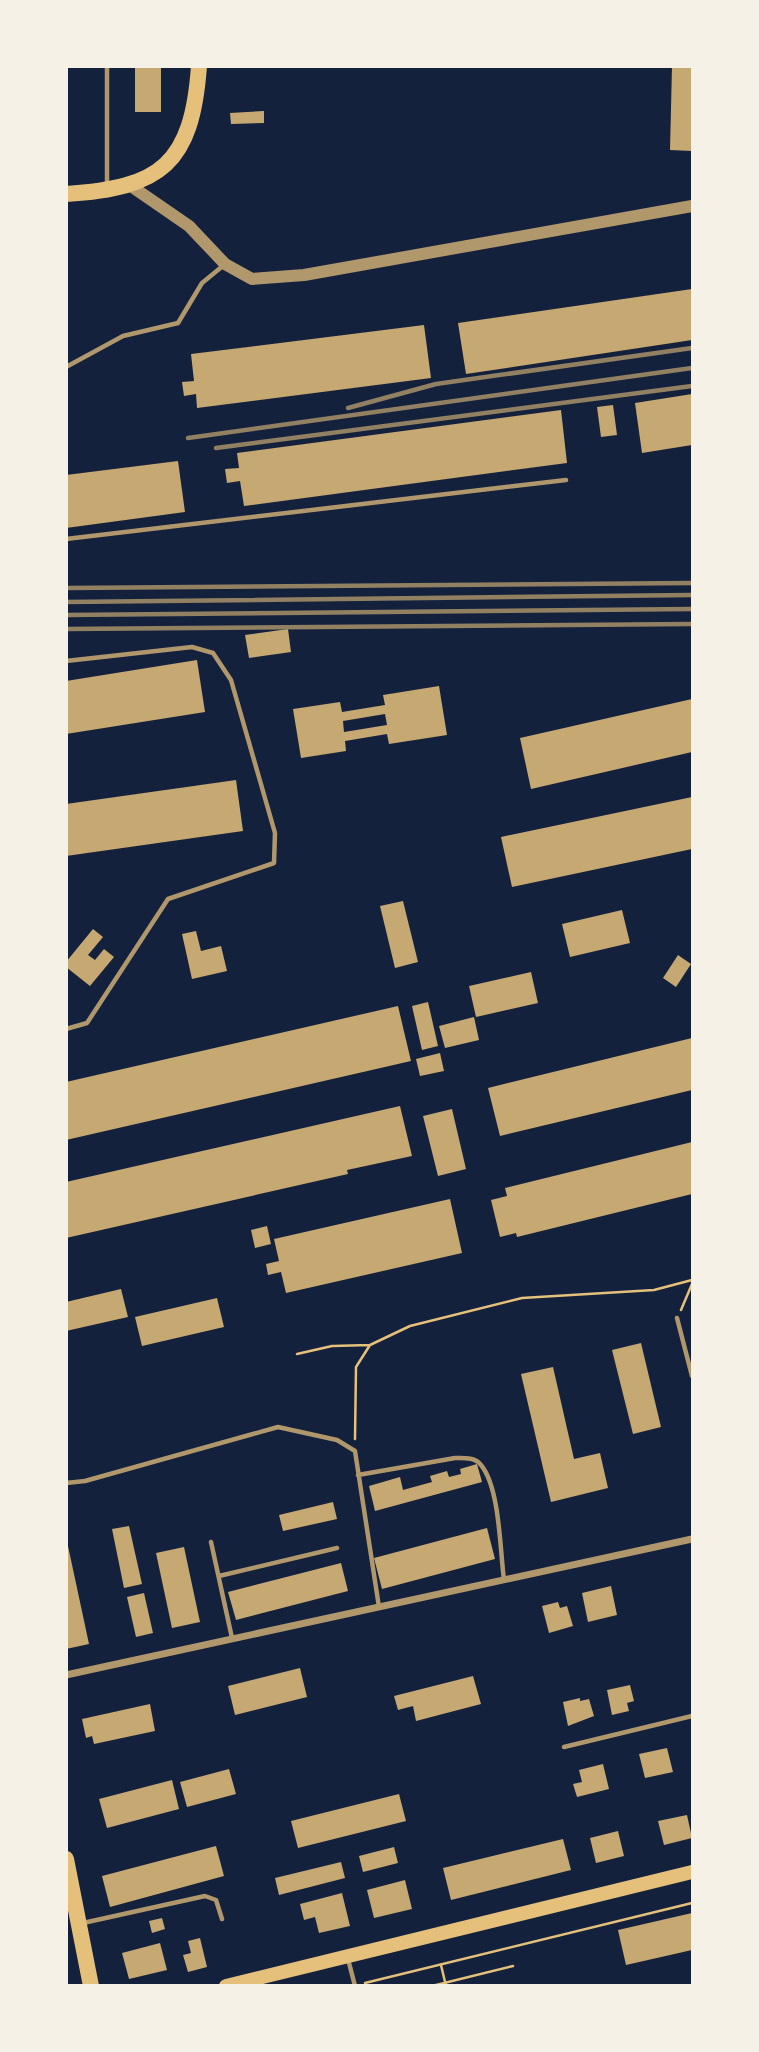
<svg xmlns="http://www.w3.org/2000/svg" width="759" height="2052" viewBox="0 0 759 2052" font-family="'DM Sans',sans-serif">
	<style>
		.building { fill: #c6a872; fill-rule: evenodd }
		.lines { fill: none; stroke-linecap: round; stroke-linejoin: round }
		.path { stroke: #e5c07b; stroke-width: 2.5 }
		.service { stroke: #b1986c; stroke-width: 4.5 }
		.minor { stroke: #b1986c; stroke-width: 7 }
		.tertiary { stroke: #b1986c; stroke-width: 12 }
		.secondary { stroke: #e5c07b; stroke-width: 14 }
		.trunk { stroke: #e5c07b; stroke-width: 16 }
		.rail { stroke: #918062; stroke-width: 4.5 }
	</style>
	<rect width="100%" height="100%" fill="#14213d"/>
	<!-- building -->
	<path class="building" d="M135,66H161V112H135Z
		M672,66H692V151L670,150Z
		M264,111V123L231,124L230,113Z
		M692,289V340L466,374L458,323Z
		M424,325L431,378L197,408L196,394L184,396L182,382L194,381L191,354Z
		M692,394V445L642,453L635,403Z
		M613,405L617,435L601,437L597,407Z
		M561,410L567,463L244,506L240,481L227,483L225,469L239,468L237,453Z
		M178,461L185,512L66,528V475Z
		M288,629L291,652L249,658L245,635Z
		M197,660L205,712L66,734V681Z
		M439,686L447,735L389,744L387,734L345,741L346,751L301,758L293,709L340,702L342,712L385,705L383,695ZM385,714L387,725L344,732L343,721Z
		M692,699V752L531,789L520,738Z
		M236,780L243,831L66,856V804Z
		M692,797V849L512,887L501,837Z
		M403,901L418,962L395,968L380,906Z
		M622,910L630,943L570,957L562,924Z
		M93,929L103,937L88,955L95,960L104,949L114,957L90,986L66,967V962Z
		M196,931L201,951L221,946L227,971L192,979L182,934Z
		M678,955L691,964L676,987L663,978Z
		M531,972L538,1003L476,1017L469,986Z
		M428,1002L438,1046L422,1050L412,1006Z
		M398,1006L411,1061L66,1140V1082Z
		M474,1017L479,1040L445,1048L439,1026Z
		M692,1038V1090L500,1136L488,1088Z
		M440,1053L444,1071L420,1076L416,1059Z
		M400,1106L412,1156L347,1170L348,1174L66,1238V1182Z
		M452,1109L466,1169L438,1176L423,1116Z
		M692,1142V1194L517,1237L516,1233L500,1237L491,1200L507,1196L505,1188Z
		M450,1199L462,1253L286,1293L281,1272L268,1275L266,1264L279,1261L274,1239Z
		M267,1226L271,1244L255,1248L251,1230Z
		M121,1289L128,1317L66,1331V1302Z
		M217,1298L224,1327L142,1346L135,1317Z
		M641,1343L661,1427L633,1434L612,1350Z
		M553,1367L574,1459L600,1453L608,1488L551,1502L521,1374Z
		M477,1464L482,1482L375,1511L369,1486L400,1477L403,1490L432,1482L430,1476L447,1471L449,1477L461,1474L460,1469Z
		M333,1502L337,1519L283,1531L279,1515Z
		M129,1526L142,1584L124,1588L112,1529Z
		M487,1528L495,1559L382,1589L374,1558Z
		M68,1546L89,1644L66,1649V1547Z
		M184,1547L200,1622L172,1628L156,1553Z
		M341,1563L348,1591L236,1620L228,1592Z
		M611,1586L617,1615L588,1622L582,1593Z
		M144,1593L153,1633L136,1637L127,1597Z
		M558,1602L560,1608L567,1606L573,1626L549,1633L542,1606Z
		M300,1668L307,1697L235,1715L228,1686Z
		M473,1676L481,1704L416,1721L413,1706L398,1710L394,1696Z
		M630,1685L634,1701L627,1703L629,1711L612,1715L607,1690Z
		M580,1698V1701L589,1699L594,1716L568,1726L563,1702Z
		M150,1704L155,1731L94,1744L92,1736L86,1738L82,1719Z
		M667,1748L673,1772L645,1778L639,1754Z
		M603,1764L609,1789L577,1797L573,1784L582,1782L579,1770Z
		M229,1769L236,1794L187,1807L180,1782Z
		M172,1780L179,1809L107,1828L99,1799Z
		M399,1794L406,1821L298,1848L291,1821Z
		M687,1815L692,1838L664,1845L658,1821Z
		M618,1831L624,1856L596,1863L590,1838Z
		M563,1839L571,1870L451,1900L443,1868Z
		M216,1846L224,1876L110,1907L102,1876Z
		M394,1847L398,1863L363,1872L359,1856Z
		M341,1862L345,1878L279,1895L275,1878Z
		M405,1880L412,1909L374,1918L367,1890Z
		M342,1893L350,1926L319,1933L315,1917L304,1920L300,1904Z
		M692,1913V1950L626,1965L618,1930Z
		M162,1918L165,1929L152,1933L149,1921Z
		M200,1938L207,1967L188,1972L183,1955L191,1953L188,1941Z
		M160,1943L167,1970L129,1979L122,1953Z"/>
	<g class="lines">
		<!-- path -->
		<path class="path" d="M681,1310L692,1284
			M297,1354L332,1346L370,1345L410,1326L522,1298L654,1290L692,1280
			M355,1439L356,1367L370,1345
			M441,1965L446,1986
			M365,1983L692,1903
			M432,1986L513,1966"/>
		<!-- service -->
		<path class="service" d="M107,186V66
			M66,367L123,336L178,323L202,283L224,265
			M66,539L566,480
			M66,661L192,647L213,653L231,680L275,833L274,863L168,899L87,1023L66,1029
			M677,1318L692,1376
			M358,1475L455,1458C464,1458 475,1457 481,1465C500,1488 500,1551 504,1580
			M66,1483L85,1481L278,1427L337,1440L355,1451L379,1607
			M211,1542L232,1638
			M219,1576L337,1548
			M564,1747L692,1716
			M83,1923L205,1896L216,1900L222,1919
			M348,1959L355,1986"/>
		<!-- minor -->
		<path class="minor" d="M66,1675L692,1539"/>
		<!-- tertiary -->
		<path class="tertiary" d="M131,186L189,226L225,264L252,279L304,275L692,206"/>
		<!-- secondary -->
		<path class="secondary" d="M226,1986L692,1872"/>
		<!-- trunk -->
		<path class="trunk" d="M66,194C161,188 192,164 199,66
			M66,1859L91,1986"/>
		<!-- rail -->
		<path class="rail" d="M348,408L436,384L692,348
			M188,438L692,368
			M216,448L692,386
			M66,588L692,583
			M66,602L692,595
			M66,615L692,609
			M66,629L692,624"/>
	</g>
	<!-- border -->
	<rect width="759" height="2052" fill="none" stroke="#f6f1e7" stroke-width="136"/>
</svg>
